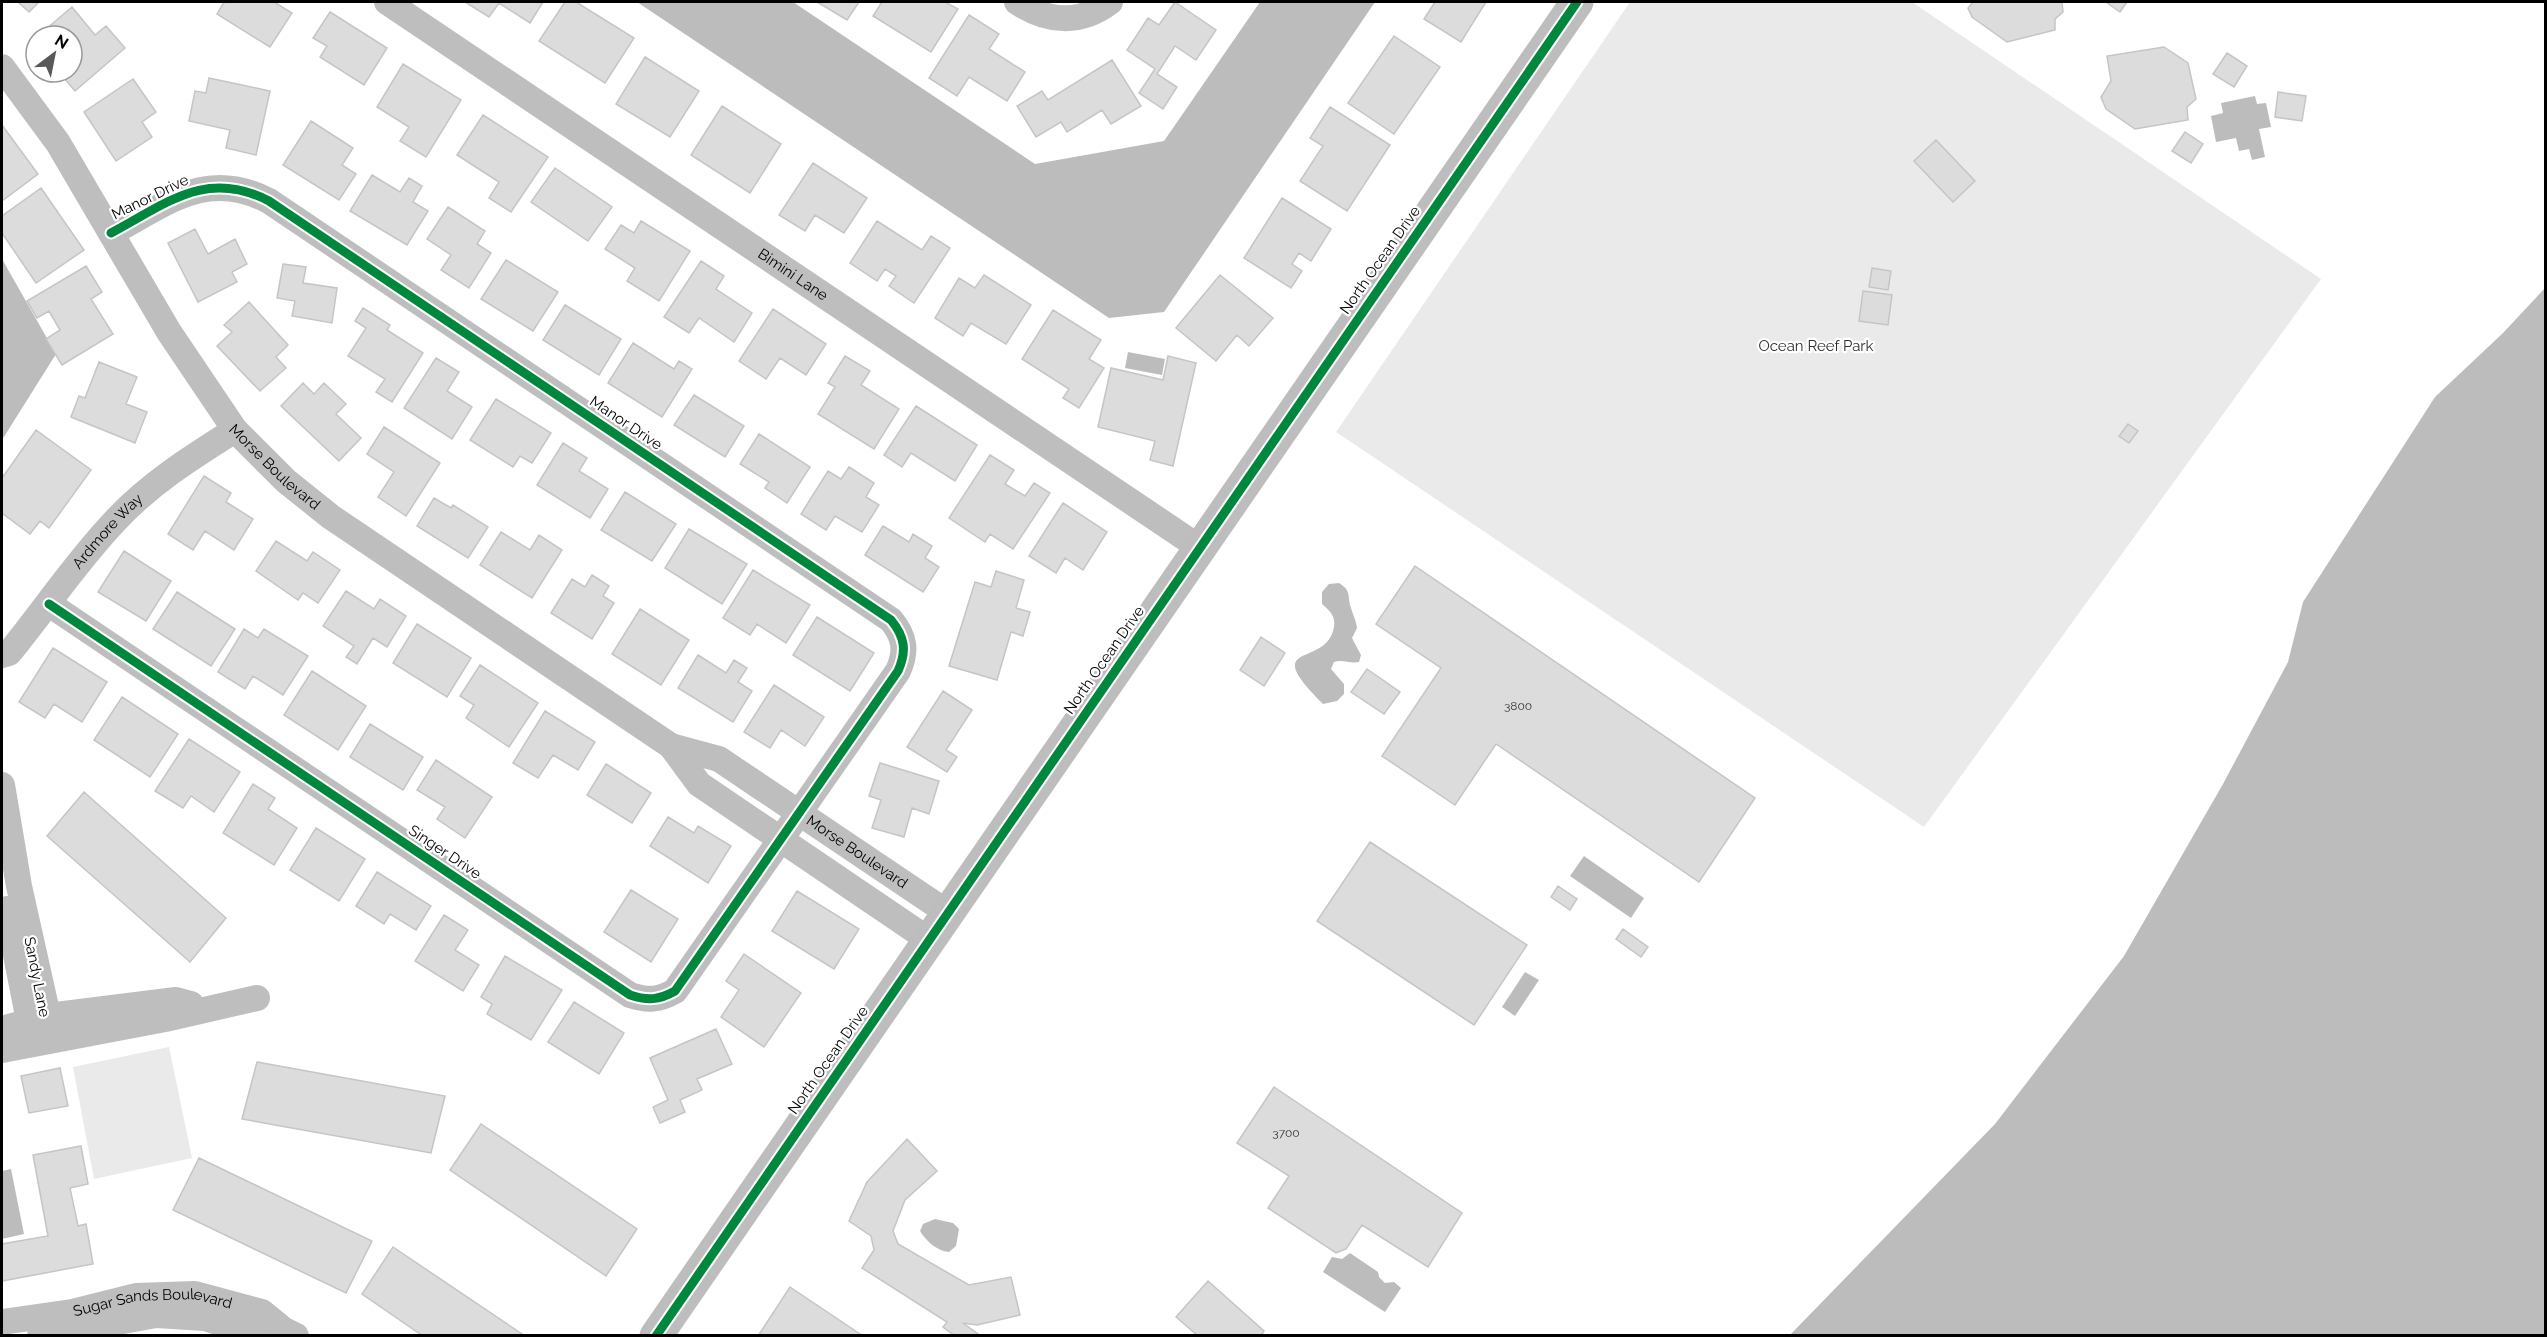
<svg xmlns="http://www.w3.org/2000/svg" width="2547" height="1337" viewBox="0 0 2547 1337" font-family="Raleway,sans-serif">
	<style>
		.green { fill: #eaeaea }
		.water { fill: #bcbcbc }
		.building { fill: #dcdcdc; stroke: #c5c5c5; stroke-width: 1.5 }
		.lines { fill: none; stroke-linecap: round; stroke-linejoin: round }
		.minor { stroke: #bebebe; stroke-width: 26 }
		.major { stroke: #bdbdbd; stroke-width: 33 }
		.cycleway-casing { stroke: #fff; stroke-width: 13 }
		.cycleway { stroke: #00873e; stroke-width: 9 }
		.labels { text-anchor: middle; stroke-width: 4.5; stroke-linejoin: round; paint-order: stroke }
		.number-label { font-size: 12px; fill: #373737 }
		.street-label { font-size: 15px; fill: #000; stroke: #fff }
		.park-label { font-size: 15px; fill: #2f2f2f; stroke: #fff }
	</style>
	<rect width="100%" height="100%" fill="#fff"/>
	<!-- green -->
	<path class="green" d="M1630,2H1912L2321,279L1924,827L1336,432Z
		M169,1047L192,1158L94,1179L73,1067Z"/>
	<!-- water -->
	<path class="water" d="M637,2H793L1035,164L1164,141L1260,2H1375L1164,312L1109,318Z
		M2255,96L2257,104L2266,103L2271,127L2259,129L2265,157L2252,160L2249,149L2239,151L2236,138L2216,142L2211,116L2223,113L2221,103Z
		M2,259L56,354L2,440Z
		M2545,288V1335H1790L1995,1124L2124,956L2223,784L2288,662L2303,602L2435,397L2503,333Z
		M1128,352L1165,359L1162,375L1125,368Z
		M1339,583C1352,591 1347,596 1351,608C1353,615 1356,620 1357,628L1352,638L1361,655L1359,662C1349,664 1343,659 1334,662L1331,669L1344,684V694L1337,701L1323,704C1257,639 1327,669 1334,627C1336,616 1329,610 1322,604V592L1329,584Z
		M1584,856L1644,898L1631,918L1570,876Z
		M1525,972L1539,980L1515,1016L1502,1007Z
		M11,1169L24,1234L2,1239V1171Z
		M935,1219L953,1223L959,1229L956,1246L949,1252C937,1251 926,1241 920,1231L923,1224Z
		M1350,1253L1378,1272L1379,1277L1385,1283L1394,1282L1401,1288L1385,1312L1323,1272L1332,1257L1342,1259Z"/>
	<!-- building -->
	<path class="building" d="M18,2H39L29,12Z
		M224,2H274L292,13L270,47L217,14Z
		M465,2H543L530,23L499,3L489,17Z
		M565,2H576L634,38L605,83L539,41Z
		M817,2H859L847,20Z
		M882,2H945L958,9L931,52L873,16Z
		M1175,2L1216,30L1196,60L1175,46L1157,74L1177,87L1163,109L1139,93L1155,69L1127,50L1148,18L1159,25Z
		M1435,2H1486L1461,42L1424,19Z
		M1973,2H2062L2063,12L2055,19V30L2007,42L1972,17L1968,8Z
		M2106,2H2127L2120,12Z
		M72,7L95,35L106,26L125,48L75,91L59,72H72V36H38Z
		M330,12L387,48L364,85L320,57L327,46L313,38Z
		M969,15L999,34L989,49L1025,72L1007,101L969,77L957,96L929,78Z
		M1394,36L1440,67L1394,134L1348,103Z
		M2164,47L2188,63L2196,99L2187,107L2188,120L2135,129L2106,109L2101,97L2111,81L2107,56Z
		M2227,53L2247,66L2234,87L2213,74Z
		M645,57L699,91L670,137L616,104Z
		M1112,60L1141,106L1111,124L1102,110L1067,132L1061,122L1036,137L1017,106L1042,91L1048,100Z
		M403,64L461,100L426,157L400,141L409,127L377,107Z
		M209,78L270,91L256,155L226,148L230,130L189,121L195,91L206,93Z
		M133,79L156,112L142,122L152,137L116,161L84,112Z
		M2278,92L2306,96L2302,121L2275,117Z
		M722,106L781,144L750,193L691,155Z
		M1330,107L1390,145L1347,211L1300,181L1323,146L1310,138Z
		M483,115L548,157L511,212L489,198L499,182L457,155Z
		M311,121L353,148L342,165L356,174L339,200L283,165Z
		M2,125L38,174L2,201Z
		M2185,132L2203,144L2191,163L2172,151Z
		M1936,140L1975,181L1953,202L1914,161Z
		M813,163L867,198L844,233L815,215L805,231L779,215Z
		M555,168L612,207L588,241L531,202Z
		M372,175L400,192L409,178L422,186L413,202L428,211L407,245L350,211Z
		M41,188L84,250L36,283L2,233V216Z
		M1282,198L1331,229L1311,261L1299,253L1292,264L1302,271L1291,288L1244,258Z
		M448,207L485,231L477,244L491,253L469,288L441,270L451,255L427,239Z
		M641,221L690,251L659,301L627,281L635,268L605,249L621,225L634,233Z
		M877,221L922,250L931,236L950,248L914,303L889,286L896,276L885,269L877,281L850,263Z
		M195,229L208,254L235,239L247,264L232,272L237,282L198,302L168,243Z
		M506,260L558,292L533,331L481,299Z
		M701,261L724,276L716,289L752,313L734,342L699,318L689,333L664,317Z
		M283,264L306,267L303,283L337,288L332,323L292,316L295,301L277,298Z
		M86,266L102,292L91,299L113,334L62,365L46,339L60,330L49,311L37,318L27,301Z
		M1872,268L1891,271L1888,290L1869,287Z
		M984,275L1031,305L1006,344L971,323L963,336L935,318L959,278L975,288Z
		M1220,275L1273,318L1249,346L1237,335L1216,361L1176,328Z
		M1863,291L1892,295L1888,325L1859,321Z
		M249,302L288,345L276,357L286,368L260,391L217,346L232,332L224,325Z
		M565,305L621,339L599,375L543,340Z
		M363,308L390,325L387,330L423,353L392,402L376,392L385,379L348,356L366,328L355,321Z
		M773,309L826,344L806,375L780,358L766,379L739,361Z
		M1053,310L1101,340L1089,359L1104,368L1079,408L1063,398L1069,389L1022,359Z
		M633,343L674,369L679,361L692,369L662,417L608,383Z
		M845,356L870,371L861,385L899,409L874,449L818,414L835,387L828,383Z
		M1168,356L1196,363L1173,466L1150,460L1155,441L1098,427L1111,368L1163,380Z
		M436,358L459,372L447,391L472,407L452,439L404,408Z
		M99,362L137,377L126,404L147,412L135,443L71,417L79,396L85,398Z
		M303,383L314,394L324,383L346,404L336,414L361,438L339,461L281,406Z
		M694,395L744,426L725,457L674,425Z
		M496,399L551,433L532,463L520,456L513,467L470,440Z
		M916,406L977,445L955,481L911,453L902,467L884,455Z
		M2128,424L2138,431L2129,443L2119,436Z
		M384,427L440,463L406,516L378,497L394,472L367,454Z
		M36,430L91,470L49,528L40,521L30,534L2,513V478Z
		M759,434L810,467L787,503L765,488L769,482L740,464Z
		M563,443L587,458L579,471L608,489L590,518L537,485Z
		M990,455L1014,470L1005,484L1025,496L1034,483L1050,493L1013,549L990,534L985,542L949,518Z
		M849,467L874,483L866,497L879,505L862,532L835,516L826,530L801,514L828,471L841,479Z
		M204,476L231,493L226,502L253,519L234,550L205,531L193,550L168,534Z
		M625,492L676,524L652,561L601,530Z
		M434,498L451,508L453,505L488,527L468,558L417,526Z
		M1063,503L1107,532L1083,570L1065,558L1056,573L1029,556Z
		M883,526L909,542L913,534L932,546L925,558L939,567L923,592L865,555Z
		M689,529L747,564L722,604L665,568Z
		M501,532L530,550L539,535L562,550L532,598L480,565Z
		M276,541L307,561L313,552L340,570L318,603L303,593L298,600L256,571Z
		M124,551L171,581L146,621L98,592Z
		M1415,566L1755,798L1699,882L1496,744L1455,805L1382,756L1441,668L1376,624Z
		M753,570L810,605L786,643L757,624L750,635L723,618Z
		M996,571L1024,580L1016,608L1030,612L1023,636L1011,632L997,680L949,666L975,582L991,587Z
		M592,575L609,586L603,596L614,603L592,639L551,613L572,579L585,587Z
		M346,591L374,609L380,599L406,616L387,647L373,638L357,664L346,657L354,646L323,626Z
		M177,592L235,629L211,666L153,629Z
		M640,609L689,640L661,685L612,654Z
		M817,617L874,653L850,691L793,655Z
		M417,624L471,658L447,697L393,663Z
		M244,629L258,638L264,629L308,656L283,695L253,676L245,689L218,672Z
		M1261,637L1285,653L1264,686L1240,670Z
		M53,648L107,682L82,722L54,704L45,718L19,702Z
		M698,655L726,673L734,660L747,668L738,682L752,691L733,722L678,688Z
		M480,665L538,703L509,747L466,718L474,705L460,696Z
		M1367,669L1400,692L1384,714L1351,692Z
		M312,671L366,706L338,750L284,715Z
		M774,685L824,717L805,746L781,730L770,748L744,732Z
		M943,691L972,710L946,750L957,757L947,772L907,747Z
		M122,697L178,734L150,777L94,740Z
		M545,711L595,742L578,770L553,755L538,778L513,763Z
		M370,724L423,757L403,790L350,757Z
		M189,739L240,772L214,812L191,796L183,808L155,791Z
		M436,760L492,797L465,838L437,819L445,807L417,790Z
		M880,763L939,781L929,814L912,808L904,837L872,828L881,800L869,796Z
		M606,764L651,793L632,823L587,795Z
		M253,784L275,798L268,809L297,828L274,865L223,833Z
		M84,792L226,918L190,962L47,836Z
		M668,817L694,833L698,826L731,846L708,883L650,846Z
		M316,828L365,859L339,901L290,870Z
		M1370,842L1527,945L1474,1025L1317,921Z
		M377,872L431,906L416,930L390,914L384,924L356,906Z
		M1558,886L1577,899L1570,910L1551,897Z
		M631,890L678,919L651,962L604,932Z
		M797,891L859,929L834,969L772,931Z
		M444,915L468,930L455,950L479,965L463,991L415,961Z
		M1623,929L1648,947L1641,957L1616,939Z
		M744,954L801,993L764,1047L721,1017L739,990L726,981Z
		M505,956L562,990L531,1040L487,1014L492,1004L481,997Z
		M574,1002L624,1033L599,1074L548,1042Z
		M716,1029L732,1064L697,1079L702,1090L680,1100L685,1112L660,1123L653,1107L668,1100L650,1058Z
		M257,1062L445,1096L431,1153L242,1119Z
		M60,1068L68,1106L29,1113L21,1076Z
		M1274,1087L1462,1213L1428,1267L1362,1225L1346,1249L1336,1253L1268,1208L1289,1176L1237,1143Z
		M481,1124L637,1229L606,1276L450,1170Z
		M907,1139L937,1171L905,1200L893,1231L898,1244L969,1285L1011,1277L1020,1315L977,1325L963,1323L981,1336H955L943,1327L947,1322L862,1268L874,1250L871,1236L849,1221L867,1182Z
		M81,1146L88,1184L70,1188L78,1226L86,1224L93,1264L2,1281V1244L48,1236L33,1155Z
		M199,1158L372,1241L346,1293L173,1210Z
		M393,1247L525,1336H423L362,1294Z
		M1208,1281L1264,1331L1261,1336H1198L1176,1317Z
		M790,1287L863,1336H758Z"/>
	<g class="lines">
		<!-- minor -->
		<g class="minor">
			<path id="s1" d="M387,2L1200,548"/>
			<path d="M1017,2C1047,22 1080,25 1110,2"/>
			<path id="s2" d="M2,67L58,143L169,332L235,430L286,481L331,517L671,746L699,784L929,940"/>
			<path d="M49,604L630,995C648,1001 659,1000 675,991L898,671C907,651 905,637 891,620L269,201C206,168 166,204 111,233"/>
			<path id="s3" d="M2,655L9,653C45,609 76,562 115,521C149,484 192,457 235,430"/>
			<path id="s4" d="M671,746L719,759L948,913"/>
			<path d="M2,785L19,886L48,1016L43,1041"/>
			<path d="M7,909L28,1016L39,1035"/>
			<path d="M2,1029L48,1016L176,1000L191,1004"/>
			<path d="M2,1050L165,1019L257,998"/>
			<path id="s5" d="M2,1322L72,1312L136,1296L195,1294L262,1312L284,1330L296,1336"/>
			<path d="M40,1336L156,1315L205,1318L259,1336"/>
		</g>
		<!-- major -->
		<path class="major" d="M656,1336L1577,2"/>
		<defs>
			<path id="cycleway" d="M49,604L630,995C648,1001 659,1000 675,991L898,671C907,651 905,637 891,620L269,201C206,168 166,204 111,233
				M656,1336L1577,2"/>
		</defs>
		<!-- cycleway casing -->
		<use href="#cycleway" class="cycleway-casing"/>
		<!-- cycleway -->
		<use href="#cycleway" class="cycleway"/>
	</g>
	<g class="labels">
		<!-- number labels -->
		<g class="number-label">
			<text x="1518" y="710">3800</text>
			<text x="1286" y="1137">3700</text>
		</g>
		<!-- street labels -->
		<g class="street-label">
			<text transform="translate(150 197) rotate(-26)" y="5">Manor Drive</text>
			<text transform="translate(1380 260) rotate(-55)" y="5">North Ocean Drive</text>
			<text dy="5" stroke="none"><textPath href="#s1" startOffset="489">Bimini Lane</textPath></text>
			<text transform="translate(626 423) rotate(34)" y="5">Manor Drive</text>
			<text dy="5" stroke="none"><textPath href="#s2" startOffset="486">Morse Boulevard</textPath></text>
			<text dy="5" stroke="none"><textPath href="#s3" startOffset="164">Ardmore Way</textPath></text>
			<text transform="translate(1104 660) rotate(-55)" y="5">North Ocean Drive</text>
			<text transform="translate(445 852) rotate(34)" y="5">Singer Drive</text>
			<text dy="5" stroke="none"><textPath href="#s4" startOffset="216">Morse Boulevard</textPath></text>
			<text transform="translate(37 977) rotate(79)" y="5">Sandy Lane</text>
			<text transform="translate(828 1060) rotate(-55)" y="5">North Ocean Drive</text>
			<text dy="5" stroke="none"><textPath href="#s5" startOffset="153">Sugar Sands Boulevard</textPath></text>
		</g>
		<!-- park labels -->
		<g class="park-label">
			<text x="1816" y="351">Ocean Reef Park</text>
		</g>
	</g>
	<!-- border -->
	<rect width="2547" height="1337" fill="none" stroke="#000000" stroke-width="6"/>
	<!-- north arrow -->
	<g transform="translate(54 54) rotate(32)"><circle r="28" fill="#ffffff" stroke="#999999" stroke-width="1.5"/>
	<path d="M0-4.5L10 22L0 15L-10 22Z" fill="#595959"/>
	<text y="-9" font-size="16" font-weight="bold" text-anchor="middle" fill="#000000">N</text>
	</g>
</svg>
